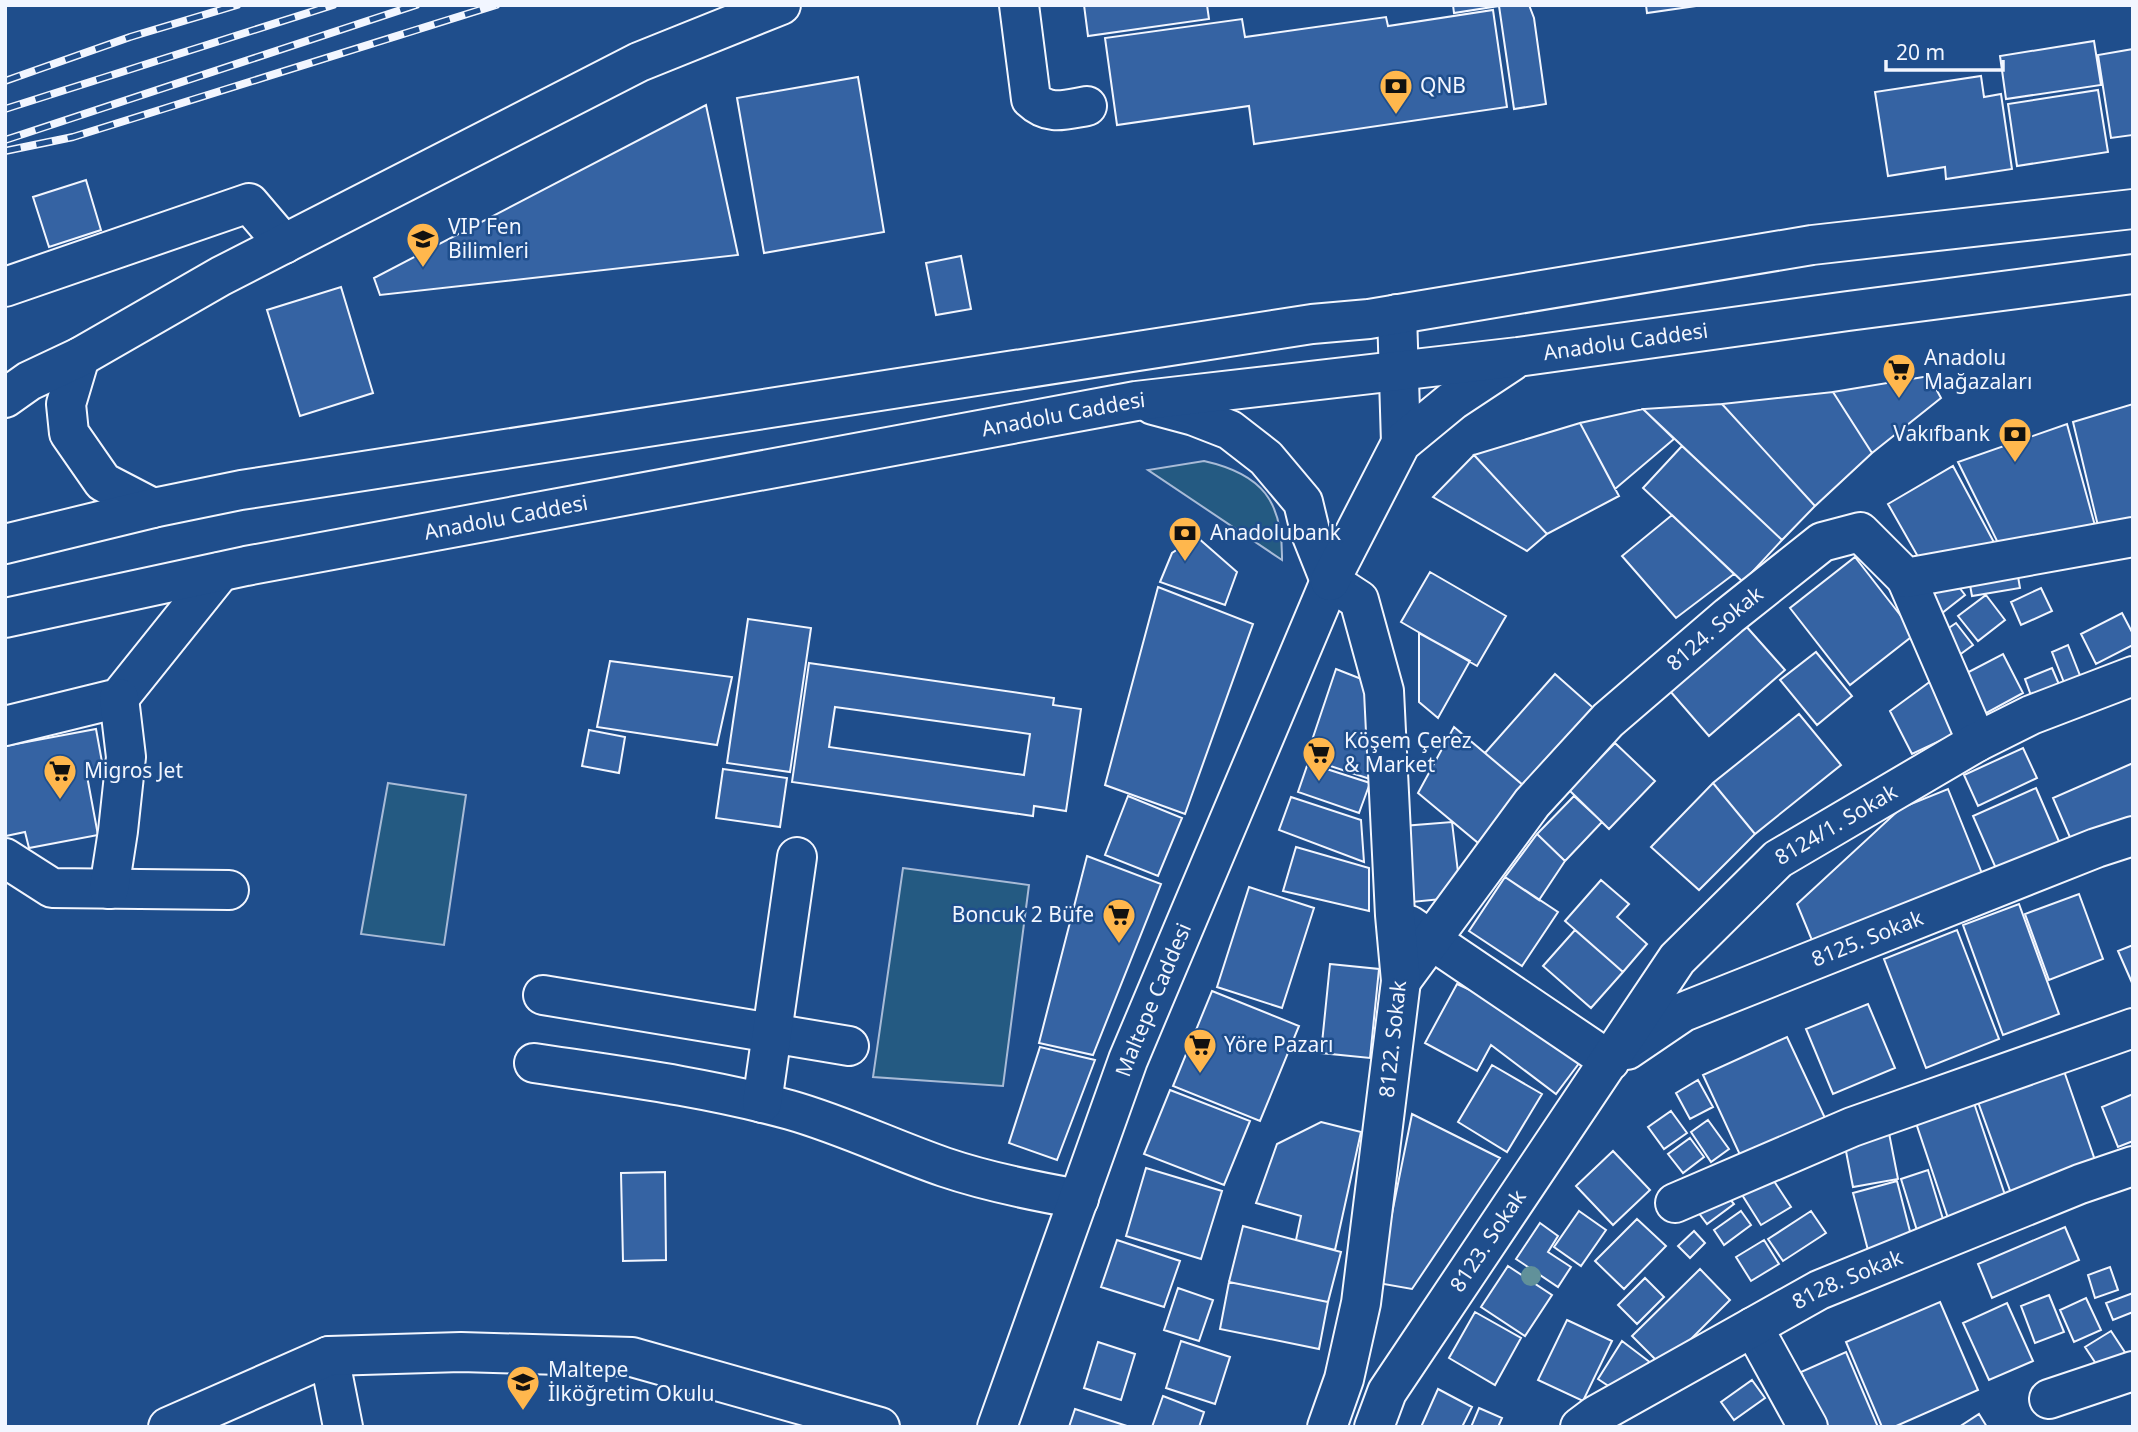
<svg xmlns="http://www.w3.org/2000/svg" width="2138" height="1432" viewBox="0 0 2138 1432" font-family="'Noto Sans',sans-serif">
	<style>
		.green { fill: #245a82; stroke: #a8bbd7; stroke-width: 2 }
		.building { fill: #3563a3; stroke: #f2f6ff; stroke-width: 2; fill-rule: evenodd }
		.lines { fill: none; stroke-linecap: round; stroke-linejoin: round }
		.minor-casing { stroke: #f2f6ff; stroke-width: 42 }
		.highway-casing { stroke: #f2f6ff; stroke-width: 42 }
		.minor { stroke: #1f4e8c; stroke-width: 38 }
		.highway { stroke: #1f4e8c; stroke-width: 38 }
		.rail-casing { stroke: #f2f6ff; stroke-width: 8 }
		.rail { stroke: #1f4e8c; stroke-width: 5; stroke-dasharray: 16; stroke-linecap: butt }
		.tree { fill: #61919a }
		.labels { text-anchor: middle; stroke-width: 5; stroke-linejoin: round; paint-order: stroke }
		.poi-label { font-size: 21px; fill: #f2f6ff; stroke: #1f4e8c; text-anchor: start }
		.street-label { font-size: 21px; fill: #f2f6ff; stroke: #1f4e8c }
	</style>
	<rect width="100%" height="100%" fill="#1f4e8c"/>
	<!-- green -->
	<path class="green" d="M1204,461C1262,474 1283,501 1282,560L1148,470Z
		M388,783L466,795L444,945L361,934Z
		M903,868L1029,885L1003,1086L873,1077Z"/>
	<!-- building -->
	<path class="building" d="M1084,5H1207L1209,19L1088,36Z
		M1453,5H1529L1534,18L1546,104L1514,109L1499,6L1454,13Z
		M1646,5H1703L1647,13Z
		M1493,10L1507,107L1254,144L1249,106L1117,125L1105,38L1242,19L1245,37L1386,17L1388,26Z
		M2094,41L2101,85L2006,99L2000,56Z
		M2133,49V135L2111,138L2098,55Z
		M1981,76L1984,97L2001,94L2012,169L1946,179L1945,167L1888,176L1875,92Z
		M858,77L884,232L764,253L737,98Z
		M2098,90L2108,152L2017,166L2008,104Z
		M706,105L738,255L380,295L374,278Z
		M86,180L101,230L49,247L33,197Z
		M961,256L971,309L936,315L926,263Z
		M341,287L373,393L300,416L267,310Z
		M1929,376L1941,398L1872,453L1833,392Z
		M1833,392L1872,453L1815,506L1722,404Z
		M1722,404L1815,506L1782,540L1643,409Z
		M2133,404V523L2099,530L2073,422Z
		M1643,409L1674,439L1615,489L1580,423Z
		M1580,423L1619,496L1547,534L1474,455Z
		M2067,424L2097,533L2001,549L1958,462Z
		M1682,446L1782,540L1743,582L1643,488Z
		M1474,455L1547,534L1527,551L1433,497Z
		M1953,466L1997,548L1921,562L1888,504Z
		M1672,515L1734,574L1676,618L1622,556Z
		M1197,537L1237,572L1225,605L1160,582L1172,553Z
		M1855,557L1915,634L1850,685L1790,608Z
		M2016,565L2020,588L1972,596L1968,574Z
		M1430,572L1506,616L1477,666L1401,622Z
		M1952,578L1965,595L1937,617L1923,599Z
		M1158,587L1253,624L1185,814L1105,785Z
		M2041,588L2052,611L2021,625L2011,602Z
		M1986,595L2005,620L1978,641L1958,616Z
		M2122,613L2133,634V645L2096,664L2081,634Z
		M748,619L811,628L790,772L727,763Z
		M1956,623L1973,645L1958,656L1940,634Z
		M1745,625L1785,670L1709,736L1670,691Z
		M1419,633L1470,661L1438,718L1419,702Z
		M2068,645L2081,678L2065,685L2052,652Z
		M1816,652L1852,696L1817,725L1780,680Z
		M2003,654L2023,693L1979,717L1959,677Z
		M610,661L732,677L717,745L597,727Z
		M809,663L1054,698L1053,705L1081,709L1066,811L1034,806L1033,816L792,782ZM835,707L1030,734L1024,775L829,747Z
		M2052,668L2061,689L2033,701L2025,679Z
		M1336,669L1364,680L1379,782L1306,758Z
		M1555,674L1599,713L1530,791L1485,753Z
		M1935,678L1961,731L1912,754L1890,711Z
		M1799,714L1841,765L1755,834L1713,783Z
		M1454,727L1530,791L1483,847L1418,793Z
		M96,729L104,773L87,776L98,835L29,848L25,832L6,836L5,746Z
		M589,730L625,737L619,773L582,766Z
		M1615,743L1655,781L1609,829L1569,790Z
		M2023,748L2037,778L1978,806L1964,775Z
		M1308,763L1370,783L1359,813L1298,792Z
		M2133,763V824L2075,849L2053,798Z
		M723,769L787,778L780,827L716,818Z
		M1713,783L1755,834L1699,890L1651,847Z
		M2036,788L2064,853L2001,880L1973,816Z
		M1948,789L1985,881L1816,950L1797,904L1901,808Z
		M1128,796L1182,818L1158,876L1105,855Z
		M1574,796L1602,822L1565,861L1537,834Z
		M1291,797L1361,820L1364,862L1279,830Z
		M1452,822L1461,897L1412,902L1403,826Z
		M1537,834L1565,861L1539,900L1505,877Z
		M1296,847L1369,868V911L1283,891Z
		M1087,856L1161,884L1093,1055L1039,1043Z
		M1505,877L1558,912L1522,966L1469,931Z
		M1601,880L1629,904L1617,917L1647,944L1623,972L1565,921Z
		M1249,887L1314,908L1282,1008L1217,987Z
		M2079,894L2103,959L2049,980L2025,914Z
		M2019,904L2059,1014L2003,1035L1963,925Z
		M1575,930L1623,972L1591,1008L1543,966Z
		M1957,930L1999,1039L1926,1068L1884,959Z
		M2133,945V985L2118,951Z
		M1330,964L1379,969L1370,1058L1321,1053Z
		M1457,984L1506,1006L1580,1062L1556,1094L1491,1045L1477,1071L1425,1043Z
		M1212,991L1299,1026L1260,1121L1173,1086Z
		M1868,1004L1895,1068L1833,1094L1806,1029Z
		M1787,1037L1825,1118L1741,1157L1703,1075Z
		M1040,1047L1095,1060L1057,1160L1009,1143Z
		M1492,1065L1542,1094L1507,1152L1458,1122Z
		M2064,1071L2097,1166L2012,1196L1978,1102Z
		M1698,1080L1713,1107L1690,1119L1676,1093Z
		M1170,1090L1250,1121L1224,1185L1144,1154Z
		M2133,1094V1141L2118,1147L2102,1107Z
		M1974,1103L2007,1201L1949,1221L1916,1123Z
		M1671,1111L1687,1133L1664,1149L1648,1127Z
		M1412,1114L1500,1158L1412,1289L1378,1283Z
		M1708,1120L1729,1149L1711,1162L1691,1132Z
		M1321,1122L1361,1132L1335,1250L1296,1240L1301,1216L1256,1203L1277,1144Z
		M1888,1128L1898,1179L1853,1187L1843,1136Z
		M1690,1138L1704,1157L1683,1173L1668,1154Z
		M1613,1151L1650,1190L1613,1225L1576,1186Z
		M1146,1168L1222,1191L1201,1259L1126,1236Z
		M1928,1170L1946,1229L1919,1237L1901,1179Z
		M665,1172L666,1260L623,1261L621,1173Z
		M1768,1172L1791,1207L1761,1225L1739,1190Z
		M1897,1181L1913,1243L1869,1254L1853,1193Z
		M1721,1188L1734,1204L1707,1224L1695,1208Z
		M1579,1211L1606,1230L1581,1266L1554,1247Z
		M1741,1211L1751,1225L1724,1245L1714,1230Z
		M1811,1211L1826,1233L1783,1261L1768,1239Z
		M1637,1219L1666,1246L1624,1289L1595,1261Z
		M1540,1223L1558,1236L1548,1252L1571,1267L1558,1287L1516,1259Z
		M1243,1226L1341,1252L1328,1302L1229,1282Z
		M2065,1227L2079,1260L1992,1298L1978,1264Z
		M1694,1231L1705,1243L1690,1258L1678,1246Z
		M1117,1240L1180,1261L1164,1307L1101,1287Z
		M1764,1240L1779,1264L1751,1281L1736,1257Z
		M1508,1266L1552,1295L1525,1336L1481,1307Z
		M2110,1267L2118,1290L2095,1298L2088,1275Z
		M1700,1269L1730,1300L1663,1367L1632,1336Z
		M1645,1278L1664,1297L1637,1324L1618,1305Z
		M1229,1282L1328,1302L1319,1349L1220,1329Z
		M1178,1288L1213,1300L1199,1341L1164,1330Z
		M2133,1293V1312L2113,1320L2106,1303Z
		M2049,1295L2064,1332L2035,1343L2021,1306Z
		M2086,1298L2101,1330L2074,1342L2060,1310Z
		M1940,1302L1978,1390L1894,1427H1882L1846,1342Z
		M2007,1303L2033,1361L1989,1380L1963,1323Z
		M1475,1312L1521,1338L1495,1385L1449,1358Z
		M1567,1320L1612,1341L1583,1401L1538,1380Z
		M2111,1331L2128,1357L2102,1373L2085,1347Z
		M1181,1341L1230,1357L1215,1404L1166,1388Z
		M1622,1341L1651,1363L1619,1393L1598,1379Z
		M1098,1342L1135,1354L1121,1400L1084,1388Z
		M1846,1352L1878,1427H1824L1801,1372Z
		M1752,1380L1765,1398L1734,1420L1721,1402Z
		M1438,1389L1472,1407L1462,1427H1421Z
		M1163,1396L1204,1412L1199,1427H1152Z
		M1479,1408L1502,1418L1498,1427H1471Z
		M1075,1409L1127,1426V1427H1069Z
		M1979,1414L1987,1427H1959Z"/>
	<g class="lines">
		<defs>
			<g id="minor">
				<path d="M1019,5L1031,99C1049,116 1064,110 1087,106"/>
				<path d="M5,287L249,203L284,244"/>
				<path d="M80,357L66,404L69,433L103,482L153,508"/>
				<path d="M5,398L29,381L80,357L221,276L639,62L781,5"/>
				<path d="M1906,578L1977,742"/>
				<path d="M5,726L119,698L220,572"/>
				<path d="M5,858L52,888L229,890"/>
				<path d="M109,889L118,831L126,757L119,698"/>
				<path d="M1409,925L1610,1061"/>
				<path id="s1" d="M1401,981L1532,803L1608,720L1729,616L1822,542L1860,532L1906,578L2133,537"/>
				<path d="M543,995L849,1046"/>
				<path id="s2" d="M1627,1050L1683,1012L2096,848L2133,836"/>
				<path d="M534,1063C620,1076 706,1087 790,1110C843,1125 892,1149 944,1167C988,1182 1033,1191 1079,1199"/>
				<path d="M762,1103L797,857"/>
				<path d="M1675,1203L1852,1127L2133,1028"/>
				<path d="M1753,1327L1808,1427"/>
				<path d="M329,1356L343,1427"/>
				<path d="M2049,1399L2133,1371"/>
				<path d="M168,1427L329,1356L461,1352L632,1357L880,1427"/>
				<path id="s3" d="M997,1427L1128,1060L1330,581L1359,600L1384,691L1395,915L1401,981L1361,1303L1344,1379L1327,1427"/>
				<path id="s4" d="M1374,1427L1387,1392L1677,959L1778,859L1977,742L2031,715L2133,676"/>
				<path id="s5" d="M1580,1427L1596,1415L1819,1290L2080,1184L2133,1166"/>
			</g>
			<g id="highway">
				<path d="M1397,314L1401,443"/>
				<path d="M1153,405L1194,416L1230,430L1266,458L1303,502L1310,531L1330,581"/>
				<path d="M5,544L153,508L241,490L1312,324L1369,319L1812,245L2133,209"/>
				<path d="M1330,581L1401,443L1452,401L1511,362"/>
				<path id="s6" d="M5,618L246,566L1136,401L1518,357L1848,311L2133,274"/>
			</g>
		</defs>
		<!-- minor casing -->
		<use href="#minor" class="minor-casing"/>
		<!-- highway casing -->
		<use href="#highway" class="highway-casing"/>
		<!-- minor -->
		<use href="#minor" class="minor"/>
		<!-- highway -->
		<use href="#highway" class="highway"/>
		<defs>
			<path id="rail" d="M5,81L130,37L237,5
				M5,109L333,5
				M5,140L416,5
				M5,151L73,137L496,5"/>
		</defs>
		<!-- rail casing -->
		<use href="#rail" class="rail-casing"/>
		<!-- rail -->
		<use href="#rail" class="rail"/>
	</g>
	<!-- trees -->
	<circle class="tree" cx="1531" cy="1276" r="10"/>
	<!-- icons -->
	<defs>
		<symbol id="bank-pin" viewBox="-11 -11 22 30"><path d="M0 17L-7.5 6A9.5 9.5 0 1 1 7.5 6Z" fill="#ffb74d" stroke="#1f4e8c"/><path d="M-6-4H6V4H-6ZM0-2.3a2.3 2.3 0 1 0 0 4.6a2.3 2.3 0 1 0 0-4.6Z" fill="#111"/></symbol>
		<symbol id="school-pin" viewBox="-11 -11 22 30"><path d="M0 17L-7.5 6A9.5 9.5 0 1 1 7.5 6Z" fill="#ffb74d" stroke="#1f4e8c"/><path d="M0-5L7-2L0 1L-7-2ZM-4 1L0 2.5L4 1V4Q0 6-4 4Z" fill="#111"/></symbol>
		<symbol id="supermarket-pin" viewBox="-11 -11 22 30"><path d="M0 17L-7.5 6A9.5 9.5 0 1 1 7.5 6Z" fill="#ffb74d" stroke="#1f4e8c"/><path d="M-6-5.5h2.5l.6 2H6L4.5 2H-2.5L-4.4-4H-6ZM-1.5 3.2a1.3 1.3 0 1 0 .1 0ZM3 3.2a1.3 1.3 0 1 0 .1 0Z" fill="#111"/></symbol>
	</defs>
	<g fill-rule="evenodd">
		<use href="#bank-pin" x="1377" y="67" width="38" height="52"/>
		<use href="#school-pin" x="404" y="220" width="38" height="52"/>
		<use href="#supermarket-pin" x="1880" y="351" width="38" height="52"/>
		<use href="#bank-pin" x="1996" y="415" width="38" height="52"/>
		<use href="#bank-pin" x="1166" y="514" width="38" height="52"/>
		<use href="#supermarket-pin" x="1300" y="734" width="38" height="52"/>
		<use href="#supermarket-pin" x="41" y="752" width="38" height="52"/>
		<use href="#supermarket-pin" x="1100" y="896" width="38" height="52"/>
		<use href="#supermarket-pin" x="1181" y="1026" width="38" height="52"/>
		<use href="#school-pin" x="504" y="1363" width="38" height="52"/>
	</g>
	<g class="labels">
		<!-- poi labels -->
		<g class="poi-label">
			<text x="1420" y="93">QNB</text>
			<text x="448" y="234">VIP Fen<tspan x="448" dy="24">Bilimleri</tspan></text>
			<text x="1924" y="365">Anadolu<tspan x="1924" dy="24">Mağazaları</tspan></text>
			<text x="1990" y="441" text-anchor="end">Vakıfbank</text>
			<text x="1210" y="540">Anadolubank</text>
			<text x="1344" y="748">Köşem Çerez<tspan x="1344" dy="24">&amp; Market</tspan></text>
			<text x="84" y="778">Migros Jet</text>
			<text x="1094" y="922" text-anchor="end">Boncuk 2 Büfe</text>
			<text x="1224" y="1052">Yöre Pazarı</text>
			<text x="548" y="1377">Maltepe<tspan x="548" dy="24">İlköğretim Okulu</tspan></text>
		</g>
		<!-- street labels -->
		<g class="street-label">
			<text dy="7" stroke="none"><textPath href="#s6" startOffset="1645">Anadolu Caddesi</textPath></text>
			<text dy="7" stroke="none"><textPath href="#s6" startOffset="1078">Anadolu Caddesi</textPath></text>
			<text dy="7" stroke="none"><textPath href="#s6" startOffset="511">Anadolu Caddesi</textPath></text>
			<text dy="7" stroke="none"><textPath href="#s1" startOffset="474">8124. Sokak</textPath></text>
			<text dy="7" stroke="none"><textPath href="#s4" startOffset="768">8124/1. Sokak</textPath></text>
			<text dy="7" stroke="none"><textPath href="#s2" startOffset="266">8125. Sokak</textPath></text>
			<text dy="7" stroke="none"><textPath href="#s3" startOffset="455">Maltepe Caddesi</textPath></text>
			<text transform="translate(1393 1039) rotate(-84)" y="7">8122. Sokak</text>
			<text dy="7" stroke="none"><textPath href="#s4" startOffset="219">8123. Sokak</textPath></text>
			<text dy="7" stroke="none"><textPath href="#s5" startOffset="306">8128. Sokak</textPath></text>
		</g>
	</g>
	<!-- border -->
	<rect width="2138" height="1432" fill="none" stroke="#f2f6ff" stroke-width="14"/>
	<!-- scale -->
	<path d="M1886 60v10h117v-10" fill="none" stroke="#f2f6ff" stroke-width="3.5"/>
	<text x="1896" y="60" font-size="21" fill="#f2f6ff" stroke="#1f4e8c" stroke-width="5" paint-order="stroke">20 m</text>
</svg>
